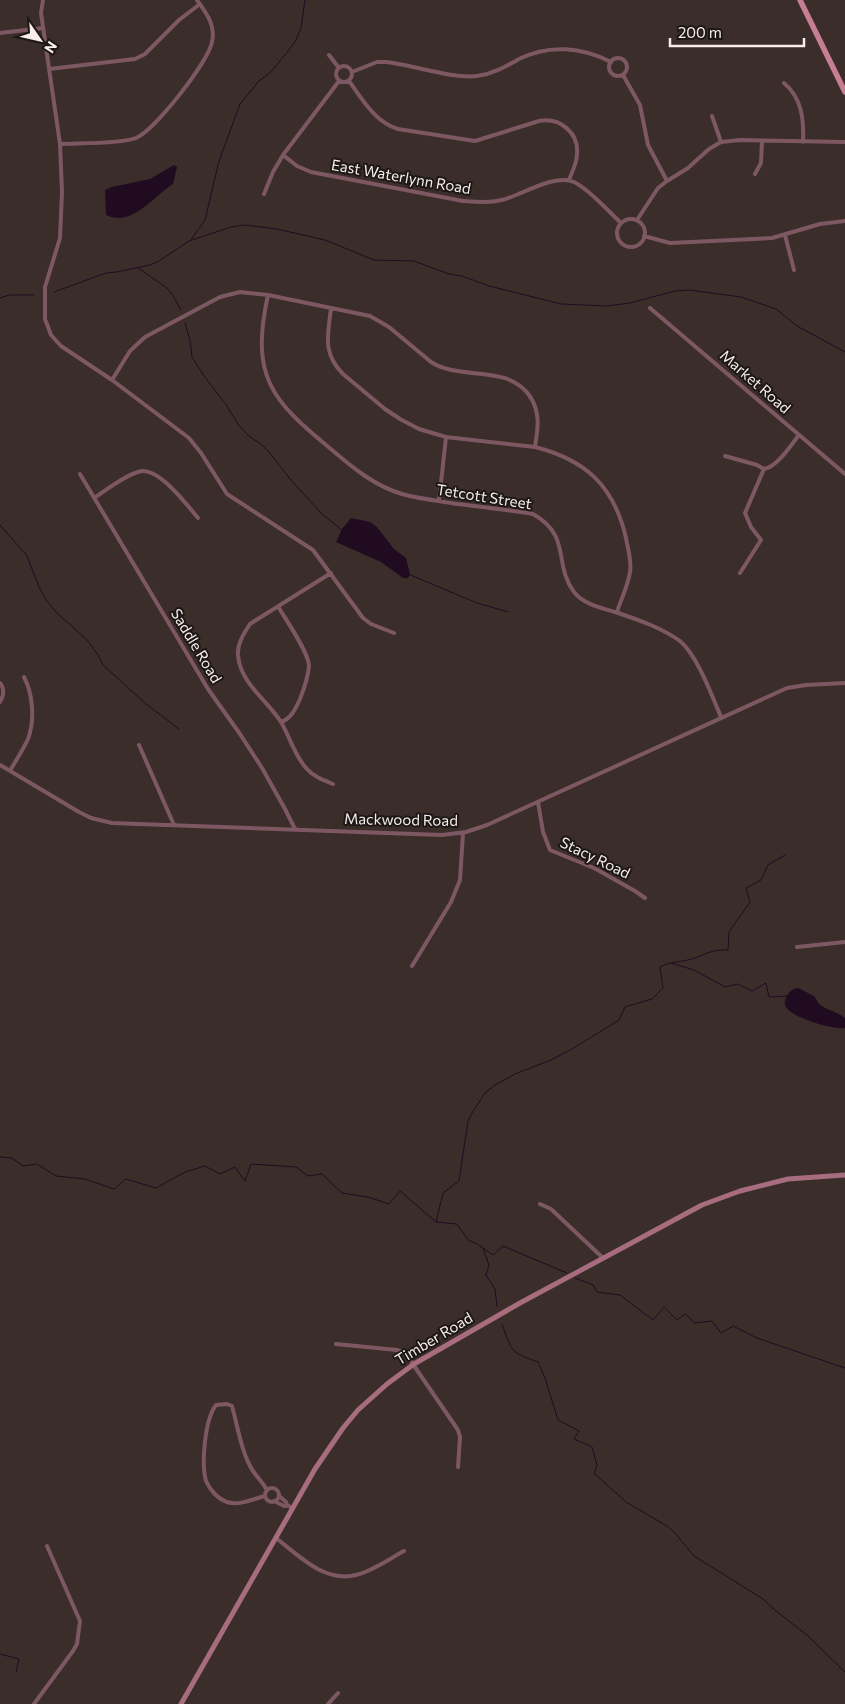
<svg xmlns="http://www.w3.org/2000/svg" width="845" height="1704" viewBox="0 0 845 1704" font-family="Commissioner,sans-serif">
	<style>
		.water { fill: #210b21 }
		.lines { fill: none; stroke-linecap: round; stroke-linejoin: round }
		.stream { stroke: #210b21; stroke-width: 1 }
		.street { stroke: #7d5863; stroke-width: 4 }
		.secondary { stroke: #a76d7e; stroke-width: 5 }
		.primary { stroke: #c77d93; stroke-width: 5.5 }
		.labels { text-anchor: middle; stroke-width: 4; stroke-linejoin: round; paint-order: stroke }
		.street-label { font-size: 15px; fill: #f7eeec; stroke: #1d1716 }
	</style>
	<rect width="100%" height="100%" fill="#3a2d2a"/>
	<!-- water -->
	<path class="water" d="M174,165L177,167L173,184C154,196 131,228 106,215L105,190L112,187L150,179Z
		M351,518L370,522L377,527L394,549L406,558L410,574L408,578H403L381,562L336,542L342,529Z
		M798,988L814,996L819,1004L825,1008L839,1014L845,1018V1028C834,1030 788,1017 785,1005C784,1001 786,997 788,994C791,990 793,989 798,988Z"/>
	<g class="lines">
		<!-- stream -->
		<path class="stream" d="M190,241L205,220L219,161L240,104L259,81L271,72L284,56L295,42L301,28L305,0
			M138,268L167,288L172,294L181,310
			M54,292L106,273L117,272L150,265L159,261L189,241L231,227L245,225L277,229L325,240L374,260L414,261L449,274L462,276L489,286L561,304L607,306L630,303L675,291L689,290L741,297L776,309L797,326L845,352
			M0,298L9,295H34
			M185,323L190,340L192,357L204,376L227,406L240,427L249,436L262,445L269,452L290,479L322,514L342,530
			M0,525L27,556L39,587L46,600L56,612L88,641L98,655L103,665L146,704L179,729
			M408,574L477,603L508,612
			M671,963L694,970L725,987L738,984L752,991L766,983L769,997L787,996
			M0,1157L12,1158L23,1166L37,1164L56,1176L85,1179L114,1189L126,1179L156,1188L185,1172L205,1166L220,1174L235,1167L245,1181L251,1164L296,1167L308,1176L322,1174L342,1193L368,1197L389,1204L400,1191L436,1222L457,1224L468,1240L477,1244L493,1255L503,1246L567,1273
			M436,1222L443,1193L459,1181L468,1121L472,1113L485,1093L495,1085L515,1074L551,1060L572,1049L619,1020L625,1007L652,999L663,988L660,967C669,962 678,962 688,960C704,956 710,949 728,950L729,932L750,902L746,888L761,880L768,865L785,855
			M483,1248L489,1265L486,1275L495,1289L497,1306
			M575,1278L593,1285L597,1292L620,1295L653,1320L664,1307L677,1320L685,1314L695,1323L712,1321L721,1333L733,1326L757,1338L845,1368
			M502,1324C512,1352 510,1352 538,1362L545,1378L558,1420L579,1431L574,1439L592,1447L597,1465L594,1473L626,1502L667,1526L675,1533L694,1556L763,1599L776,1611L807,1635L845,1672
			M0,1654L19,1659L16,1672"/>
		<!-- street -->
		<path class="street" d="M43,0L41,13L60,144L62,192L60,238L45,287V319L51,335L61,346L112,380L189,438L201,453L227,494L313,550L363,618L371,624L394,633
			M0,33L43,28
			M329,55L339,68
			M609 67a9 9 0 1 1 18 0a9 9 0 1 1-18 0Z
			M336 74a8 8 0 1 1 16 0a8 8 0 1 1-16 0Z
			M49,69L135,59L145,54L179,20L200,4
			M352,72L377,62H386C413,65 452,79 477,76C493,74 505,67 519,59C549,44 582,47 611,62
			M623,75L640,105L648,145L667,181
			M349,81C362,99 375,122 398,129L475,141L539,121C560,117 579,133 577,154C577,163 572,172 569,180
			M784,83C802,98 804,120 803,142
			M712,116L721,142
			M60,144C78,143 122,144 136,138C155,130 209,61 212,42C216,25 206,13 197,0
			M283,155L297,166L311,172L463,201C477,202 489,203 502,200C522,195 555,173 574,182C589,189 608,211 621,223
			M755,174L761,163L762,141
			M264,194L273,172L283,155L339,81
			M617 233a14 14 0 1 1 28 0a14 14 0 1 1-28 0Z
			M637,220L658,188L667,181L688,168L709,149L721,142L740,140L845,142
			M785,235L794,270
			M644,236L670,243L772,238L820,224L845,221
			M268,295C250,377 271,400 332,450C353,468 375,486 402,494C420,499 439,501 458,504C483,507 508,510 533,514C572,536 553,564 574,592C584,605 603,608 618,613C639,620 662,628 680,641C697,655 712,696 721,717
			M650,308L845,474
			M112,380L130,351L145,337L220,297L240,292L268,295L370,316L389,327L431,362C460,381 507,364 529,395C541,412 538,428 535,447L446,437L419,429L400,419L385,409L343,374C322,353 328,335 331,308
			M535,447C586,460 614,486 626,538C628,550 632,561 630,572C628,586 621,599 617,612
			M725,456L757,465L764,469
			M80,474L208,689L240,734L262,768L285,809L295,829
			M94,498C106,490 128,473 142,471C161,470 187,505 198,518
			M439,501L446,437
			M331,573L250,624C244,633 237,644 238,656C241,684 267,700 281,722C290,737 295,757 307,769C314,777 323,780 333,784
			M740,573L761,540L751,527L745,513L764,469C777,467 791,445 799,435
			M279,608C286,620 309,653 309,666C308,677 304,689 300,699C296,708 291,719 281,722
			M0,683C5,689 4,695 0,702
			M139,745L174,825
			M0,765L79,812L91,818L112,823L442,835L466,832L487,825L787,688L806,685L845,683
			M10,771C16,760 23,750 28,739C35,720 33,694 24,677
			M538,802L543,832L550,850L594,868L635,891L645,898
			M797,947L845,942
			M412,966L451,902L460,880L463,833
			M540,1204L551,1209L603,1258
			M336,1344L397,1350L403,1352L408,1357L458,1430L460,1437L458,1467
			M265 1495a7 7 0 1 1 14 0a7 7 0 1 1-14 0Z
			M265,1496C253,1499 240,1506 227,1502C218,1499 210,1490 206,1481C201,1463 205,1419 216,1405L227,1404L232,1406C237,1424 242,1455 253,1471C257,1477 263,1483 267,1490
			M279,1496L286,1502L287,1505
			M274,1501L284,1506L287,1505L292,1508
			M276,1538C299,1556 325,1583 356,1575C373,1571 389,1559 404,1551
			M34,1704L73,1651L77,1644L80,1621L47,1546
			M328,1704L338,1693"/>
		<!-- secondary -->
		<path class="secondary" d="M181,1704L315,1469L343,1428L358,1410L387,1384L414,1364L520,1303L702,1205L740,1191L788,1179L845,1175"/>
		<!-- primary -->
		<path class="primary" d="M800,0L845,92"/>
	</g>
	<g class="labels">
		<!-- street labels -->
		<g class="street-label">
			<text transform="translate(401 177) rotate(10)" y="5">East Waterlynn Road</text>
			<text transform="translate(755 382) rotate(41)" y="5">Market Road</text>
			<text transform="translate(484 497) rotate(9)" y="5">Tetcott Street</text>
			<text transform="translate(196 646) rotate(59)" y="5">Saddle Road</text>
			<text transform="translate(401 820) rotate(1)" y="5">Mackwood Road</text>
			<text transform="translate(595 858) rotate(26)" y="5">Stacy Road</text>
			<text transform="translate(434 1339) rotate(-31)" y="5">Timber Road</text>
		</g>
	</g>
	<!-- north arrow -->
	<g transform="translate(40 40) rotate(124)" stroke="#1d1716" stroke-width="4" paint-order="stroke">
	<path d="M0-4L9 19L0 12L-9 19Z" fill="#f7eeec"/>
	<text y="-8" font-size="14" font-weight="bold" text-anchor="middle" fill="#f7eeec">N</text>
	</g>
	<!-- scale -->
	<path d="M670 38v8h134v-8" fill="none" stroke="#f7eeec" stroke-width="2.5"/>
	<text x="678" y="38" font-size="15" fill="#f7eeec" stroke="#1d1716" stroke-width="4" paint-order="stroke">200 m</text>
</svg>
